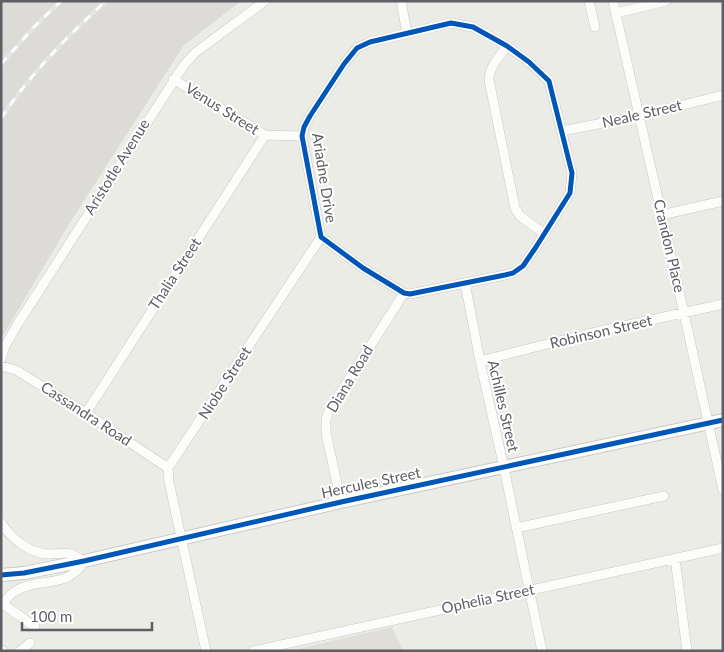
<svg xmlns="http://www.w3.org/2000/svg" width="724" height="652" viewBox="0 0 724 652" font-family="Lato,sans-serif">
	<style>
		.industrial { fill: #dcdbd7 }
		.education { fill: #dfded7 }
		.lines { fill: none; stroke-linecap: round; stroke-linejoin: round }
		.street-casing { stroke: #c8c8c8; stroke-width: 10 }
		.secondary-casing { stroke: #c9c9c9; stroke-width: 14 }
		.street { stroke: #fcfcfb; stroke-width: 9 }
		.secondary { stroke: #fcfcfb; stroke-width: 12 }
		.rail-casing { stroke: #e3e4e3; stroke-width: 4.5 }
		.rail { stroke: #fff; stroke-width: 2.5; stroke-dasharray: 8; stroke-linecap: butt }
		.cycleway-casing { stroke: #fff; stroke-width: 8 }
		.cycleway { stroke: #0057b8; stroke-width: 5 }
		.labels { text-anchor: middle; stroke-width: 4; stroke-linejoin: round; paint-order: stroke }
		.street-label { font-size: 15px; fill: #5d5f64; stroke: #fff }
	</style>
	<rect width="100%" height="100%" fill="#ecece7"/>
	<!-- industrial -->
	<path class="industrial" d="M1,1H241L184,45L69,224L1,339Z"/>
	<!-- education -->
	<path class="education" d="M392,627L403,651H289Z"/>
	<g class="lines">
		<defs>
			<path id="street" d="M401,1L407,33
				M589,1L595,27
				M613,1L684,313L723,490
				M616,13L666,1
				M451,23L473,27L507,46L529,62L549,81L572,173L570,193L536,247L523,266L513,273L505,275L410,294L404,293L363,268L321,237L302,136L304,127L310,116L344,64L357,48L370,42Z
				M507,46C500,56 489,67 489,80L515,208L520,216L545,234
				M173,79L265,135L302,136
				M562,131L639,116L723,95
				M661,215L723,201
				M465,283L480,361L504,468L542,651
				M1,359L4,348L19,322L184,65L196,52L265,1
				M480,361L583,335L723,304
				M1,366L16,370L86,413L168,468
				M86,413L265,135
				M341,502L326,433V419L330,409L404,293
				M1,523C12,539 30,554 50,554C68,554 67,550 84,561C69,590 37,576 14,592C9,595 5,601 1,606
				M516,528L664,496
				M675,558L687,651
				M3,604L35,627
				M1,650L3,651
				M20,651L30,643
				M206,651L169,482L168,468L321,237
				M253,651L723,548"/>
			<path id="secondary" d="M1,575L24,573L84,561L341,502L723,420"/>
		</defs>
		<!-- street casing -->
		<use href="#street" class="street-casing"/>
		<!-- secondary casing -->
		<use href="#secondary" class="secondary-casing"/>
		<!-- street -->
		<use href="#street" class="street"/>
		<!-- secondary -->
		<use href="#secondary" class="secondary"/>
		<defs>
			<path id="rail" d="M1,64L35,26L61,1
				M1,118C30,75 67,36 106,1"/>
		</defs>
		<!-- rail casing -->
		<use href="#rail" class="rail-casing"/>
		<!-- rail -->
		<use href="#rail" class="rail"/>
		<defs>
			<path id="cycleway" d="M451,23L473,27L507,46L529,62L549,81L572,173L570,193L536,247L523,266L513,273L505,275L410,294L404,293L363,268L321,237L302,136L304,127L310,116L344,64L357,48L370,42Z
				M1,575L24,573L84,561L341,502L723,420"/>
		</defs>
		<!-- cycleway casing -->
		<use href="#cycleway" class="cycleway-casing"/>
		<!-- cycleway -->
		<use href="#cycleway" class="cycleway"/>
	</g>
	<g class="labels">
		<!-- street labels -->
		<g class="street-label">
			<text transform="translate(222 109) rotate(32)" y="5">Venus Street</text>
			<text transform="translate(642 114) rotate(-13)" y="5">Neale Street</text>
			<text transform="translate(117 167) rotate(-58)" y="5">Aristotle Avenue</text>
			<text transform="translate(324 178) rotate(81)" y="5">Ariadne Drive</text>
			<text transform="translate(669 246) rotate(77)" y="5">Crandon Place</text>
			<text transform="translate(175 274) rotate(-57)" y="5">Thalia Street</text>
			<text transform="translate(601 332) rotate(-13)" y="5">Robinson Street</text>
			<text transform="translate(350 379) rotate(-59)" y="5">Diana Road</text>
			<text transform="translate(225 383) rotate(-57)" y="5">Niobe Street</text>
			<text transform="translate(503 406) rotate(77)" y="5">Achilles Street</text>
			<text transform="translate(86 414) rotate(33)" y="5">Cassandra Road</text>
			<text transform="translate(371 483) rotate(-12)" y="5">Hercules Street</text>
			<text transform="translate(488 599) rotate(-12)" y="5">Ophelia Street</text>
		</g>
	</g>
	<!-- border -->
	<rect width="724" height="652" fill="none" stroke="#5d5f64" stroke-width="5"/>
	<!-- scale -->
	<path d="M22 622v8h130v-8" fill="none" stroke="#5d5f64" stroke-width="2.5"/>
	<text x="30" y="622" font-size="15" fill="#5d5f64" stroke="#ffffff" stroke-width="4" paint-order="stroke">100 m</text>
</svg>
